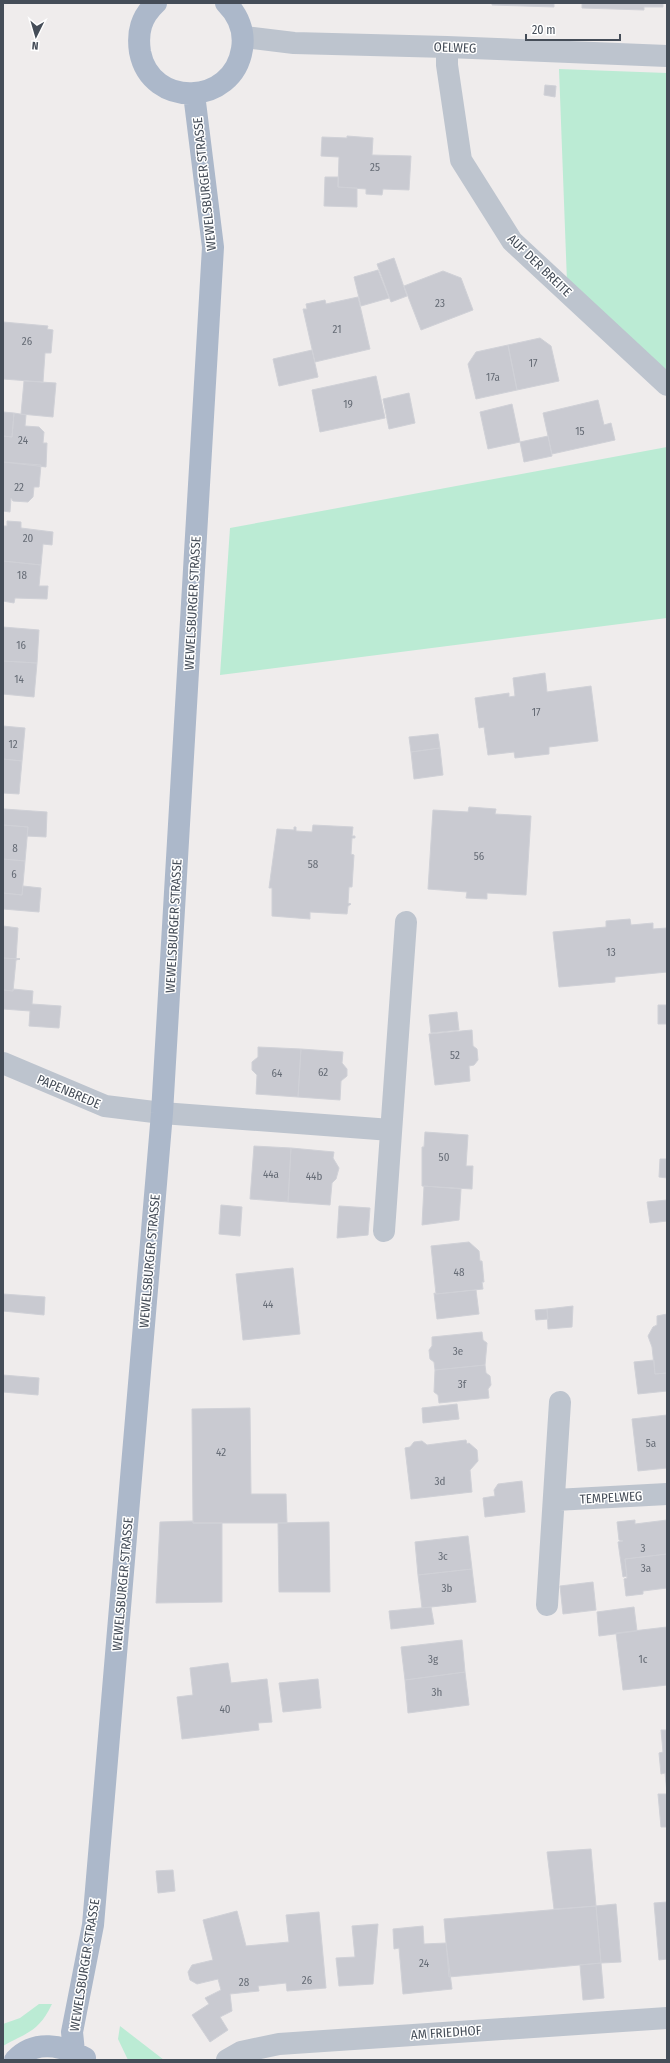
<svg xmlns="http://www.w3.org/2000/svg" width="670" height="2063" viewBox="0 0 670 2063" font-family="'Fira Sans Condensed',sans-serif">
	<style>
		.green { fill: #bbebd4 }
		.building { fill: #c9cad1; stroke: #d0d1d7 }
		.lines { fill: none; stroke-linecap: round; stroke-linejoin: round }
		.minor { stroke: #bdc4ce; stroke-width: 22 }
		.major { stroke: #acb8ca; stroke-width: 22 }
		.labels { text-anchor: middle; stroke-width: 3; stroke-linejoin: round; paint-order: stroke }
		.number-label { font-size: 11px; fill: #666c76 }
		.street-label { font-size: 13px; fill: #454d58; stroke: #fff }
	</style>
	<rect width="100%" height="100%" fill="#efecec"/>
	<!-- green -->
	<path class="green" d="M559,69L667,73V371L567,282Z
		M667,447V618L220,675L230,528Z
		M39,2004H52C38,2033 27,2032 3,2046V2024L20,2018Z
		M120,2026L164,2060H128L118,2039Z"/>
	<!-- building -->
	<path class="building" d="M492,3H554V7L492,5Z
		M582,3H663V7H644V10L582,8Z
		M545,85L556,86L555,97L544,95Z
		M347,136L373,138L372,155L411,156L409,190L383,189L382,195L366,194V189L338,187L339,157L321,156L322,137L347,138Z
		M325,177H338V187L357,188V207L324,206Z
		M394,258L407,296L391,302L377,264Z
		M378,270L389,298L361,306L354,277Z
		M443,271L461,278L473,310L421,330L404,286Z
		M358,297L370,349L315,362L303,309H307L306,304L325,300L326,304Z
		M3,322L48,326L47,329L53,330L51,353H45L43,382L3,379Z
		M540,338L551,346L559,381L517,390L508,345Z
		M508,345L517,390L476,399L468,364L476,352Z
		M312,350L318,377L279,386L273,359Z
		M376,376L385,418L320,432L312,390Z
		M24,381L56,383L53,417L21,414Z
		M409,393L415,423L389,429L383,399Z
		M598,400L604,425L611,423L615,440L552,454L543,413Z
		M512,404L520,442L488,449L480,412Z
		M3,412L14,413L12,437L3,436Z
		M14,413L26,415L25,426L39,427L44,432L43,443H47L46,467L3,462V436L12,437Z
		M548,436L552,456L524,462L520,442Z
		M3,462L41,465L39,487H34L33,497L28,502L13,501L11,498L10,512L3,511Z
		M7,521L21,522V528L53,532L52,545L43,544L41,565L3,561V526H7Z
		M3,561L41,565L39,586H48L47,599L15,598L14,603L3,601Z
		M3,627L39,630L37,663L3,661Z
		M3,661L37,663L34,697L3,694Z
		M545,673L547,692L591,686L598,741L549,747V754L515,758L514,752L488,755L484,727L479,728L475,698L509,693V697L515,696L513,678Z
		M3,726L25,728L22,761L3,759Z
		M438,734L440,748L411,752L409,737Z
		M440,748L443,775L414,779L411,752Z
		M3,759L22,761L19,794L3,793Z
		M469,807L496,809L495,814L531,816L526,895L487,893V899L466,898L467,892L428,889L433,810L468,812Z
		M4,809L47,812L46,837L27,836L28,827L3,825Z
		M3,825L28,827L25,861L3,859Z
		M313,825L353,827L352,836H355V838H352L351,854L354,855L352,887H349L348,903L351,904L348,906L347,914L310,912V919L272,916V888H269L277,829L294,830V827H296V831L312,832Z
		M3,859L25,861L22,895L3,893Z
		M23,886L41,888L39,912L3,909V893L22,895Z
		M630,919L631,925L653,923V929L667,928V972L615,977V982L559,987L553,932L606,927V921Z
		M3,926L18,928L16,959H20L3,958Z
		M3,958L20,959L16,960L13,991L3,990Z
		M13,989L33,991L32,1004L61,1006L59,1028L29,1026L30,1011L3,1009V990L13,991Z
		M658,1005H667V1024H658Z
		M457,1012L459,1030L431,1033L429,1015Z
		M472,1030L473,1046L477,1049L478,1060L474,1065L469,1066L470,1081L435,1085L429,1034Z
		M258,1047L301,1049L298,1097L256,1094L257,1075L252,1070V1062L258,1057Z
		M301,1049L343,1052L342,1063L347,1069V1076L341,1081L340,1100L298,1097Z
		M425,1132L468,1135L466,1166H473L472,1189L422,1186V1147H424Z
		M254,1146L291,1148L288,1202L250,1199Z
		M291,1148L334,1152L333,1158L339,1168L336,1179L332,1183L330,1205L288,1202Z
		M660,1159H667V1178L659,1177Z
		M424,1186L461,1189L459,1220L422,1225Z
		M667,1200V1221L650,1223L647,1202Z
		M221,1205L242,1207L240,1236L219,1234Z
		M339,1206L370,1208L368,1235L337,1238Z
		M469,1242L479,1251L480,1261H482L484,1282H482L483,1289L436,1294L431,1246Z
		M293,1268L300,1334L243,1340L236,1274Z
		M476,1290L479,1314L437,1319L434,1293L436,1294Z
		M3,1294L45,1297L44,1315L3,1311Z
		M573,1306L572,1327L548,1329L547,1309Z
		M547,1309L548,1319L536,1320L535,1310Z
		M667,1314V1373L655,1374L652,1347L648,1336L653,1327L657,1325V1316Z
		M482,1332L483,1340L487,1343L485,1365L435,1370L434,1362L430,1359L429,1350L432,1346V1337Z
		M654,1360L655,1374L667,1373V1391L638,1394L634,1362Z
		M485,1365L486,1373L490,1376L491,1385L488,1389L489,1398L439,1403L438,1395L434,1392L435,1370Z
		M3,1375L39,1378L38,1395L3,1392Z
		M457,1404L459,1419L423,1423L422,1408Z
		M250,1408L251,1494H286L287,1523H193L192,1409Z
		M667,1415V1468L638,1471L632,1419Z
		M466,1440L467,1444L469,1443L477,1450L478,1461L470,1470L472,1492L411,1499L405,1448L410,1447L414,1442L422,1441L427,1445Z
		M522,1481L525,1512L485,1517L483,1498L495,1496L494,1490L498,1484Z
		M635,1520V1524L667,1520V1554L625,1559L627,1576L623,1577L618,1542L623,1541L619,1540L617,1522Z
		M193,1521V1523H222V1602L156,1603L160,1522Z
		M329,1522L330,1592H279L278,1523Z
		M468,1536L472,1569L418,1575L415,1542Z
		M667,1554V1588L643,1591V1594L626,1596L624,1579L627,1578L625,1559Z
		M472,1569L476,1602L422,1608L418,1575Z
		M593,1582L596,1610L563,1614L560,1586Z
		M431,1607L434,1624L391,1629L389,1611Z
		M634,1607L637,1631L599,1636L597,1612Z
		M667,1627V1685L623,1690L616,1633Z
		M462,1640L465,1672L405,1680L401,1647Z
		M228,1663L231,1683L267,1679L272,1722L258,1723L259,1730L182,1739L177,1697L193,1695L190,1668Z
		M465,1672L469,1705L408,1713L405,1680Z
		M318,1679L321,1708L283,1712L279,1683Z
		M661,1730H667V1793L665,1773L661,1774L659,1753L663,1752Z
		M658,1794H667V1827H661Z
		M591,1849L596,1906L554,1909L547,1852Z
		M173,1870L175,1891L158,1893L156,1871Z
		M667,1902V1959L659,1960L654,1903Z
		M616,1904L621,1962L601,1963L596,1906Z
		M596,1906L601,1963L449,1977L444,1919Z
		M237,1911L246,1946L289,1942L286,1915L319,1912L326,1988L287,1991L286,1983L258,1986L259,1991L230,1994L232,2011L220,2017L228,2030L210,2042L192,2015L209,2004L205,1998L221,1990L218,1979L197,1984L190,1980L188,1972L192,1965L213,1960L203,1920Z
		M378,1924L373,1984L339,1986L336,1958L355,1957L352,1926Z
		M423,1926L424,1944L446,1943L452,1989L403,1994L399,1948L394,1949L393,1929Z
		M601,1963L604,1998L583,2000L580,1965Z"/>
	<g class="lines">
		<!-- minor -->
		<path class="minor" d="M244,37L294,43L447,47L667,56
			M447,47V65L461,160L512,241L667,385
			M3,1063L105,1106L162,1113L391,1130
			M384,1231L406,922
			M555,1500L667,1494
			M547,1605L560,1402
			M227,2060L241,2052L279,2044L667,2018"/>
		<!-- major -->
		<path class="major" d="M156,3C141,17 137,32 140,52C151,109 233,106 242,49C245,31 238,15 226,3
			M74,2052L72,2032L93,1925L162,1113L213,247L194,94
			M15,2060C35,2039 62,2045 85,2058"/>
	</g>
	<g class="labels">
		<!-- number labels -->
		<g class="number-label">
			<text x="375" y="171">25</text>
			<text x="440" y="307">23</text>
			<text x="337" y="333">21</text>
			<text x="27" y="345">26</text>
			<text x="533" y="367">17</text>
			<text x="493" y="381">17a</text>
			<text x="348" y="408">19</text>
			<text x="580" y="435">15</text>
			<text x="23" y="444">24</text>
			<text x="19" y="491">22</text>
			<text x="28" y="542">20</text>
			<text x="22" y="579">18</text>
			<text x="21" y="649">16</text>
			<text x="19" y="683">14</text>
			<text x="536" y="716">17</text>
			<text x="13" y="748">12</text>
			<text x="15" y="852">8</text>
			<text x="479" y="860">56</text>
			<text x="313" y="868">58</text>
			<text x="14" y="878">6</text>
			<text x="611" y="956">13</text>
			<text x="455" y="1059">52</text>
			<text x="323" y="1076">62</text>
			<text x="277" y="1077">64</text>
			<text x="444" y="1161">50</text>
			<text x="271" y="1178">44a</text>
			<text x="314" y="1180">44b</text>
			<text x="459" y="1276">48</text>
			<text x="268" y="1308">44</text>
			<text x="458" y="1355">3e</text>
			<text x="462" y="1388">3f</text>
			<text x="651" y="1447">5a</text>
			<text x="221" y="1456">42</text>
			<text x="440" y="1485">3d</text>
			<text x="643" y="1552">3</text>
			<text x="443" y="1560">3c</text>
			<text x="646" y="1572">3a</text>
			<text x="447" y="1592">3b</text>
			<text x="433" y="1663">3g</text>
			<text x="643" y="1663">1c</text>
			<text x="437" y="1696">3h</text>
			<text x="225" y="1713">40</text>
			<text x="424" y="1967">24</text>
			<text x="307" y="1984">26</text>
			<text x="244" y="1986">28</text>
		</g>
		<!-- street labels -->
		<g class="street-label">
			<text transform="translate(455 47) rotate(2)" y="5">OELWEG</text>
			<text transform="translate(204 184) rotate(-96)" y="5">WEWELSBURGER STRASSE</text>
			<text transform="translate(540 265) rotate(44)" y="5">AUF DER BREITE</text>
			<text transform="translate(192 603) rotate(-87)" y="5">WEWELSBURGER STRASSE</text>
			<text transform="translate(173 926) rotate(-87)" y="5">WEWELSBURGER STRASSE</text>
			<text transform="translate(69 1091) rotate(23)" y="5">PAPENBREDE</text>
			<text transform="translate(149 1261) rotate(-85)" y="5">WEWELSBURGER STRASSE</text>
			<text transform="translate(611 1497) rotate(-3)" y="5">TEMPELWEG</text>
			<text transform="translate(122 1584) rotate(-85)" y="5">WEWELSBURGER STRASSE</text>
			<text transform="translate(84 1965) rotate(-81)" y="5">WEWELSBURGER STRASSE</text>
			<text transform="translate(446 2032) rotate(-4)" y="5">AM FRIEDHOF</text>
		</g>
	</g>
	<!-- border -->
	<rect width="670" height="2063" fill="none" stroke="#454d58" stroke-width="8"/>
	<!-- north arrow -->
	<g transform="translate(36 36) rotate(185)" stroke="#ffffff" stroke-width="3" paint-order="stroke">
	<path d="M0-3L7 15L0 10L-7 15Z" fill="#454d58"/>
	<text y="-6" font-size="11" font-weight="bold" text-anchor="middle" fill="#454d58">N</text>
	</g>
	<!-- scale -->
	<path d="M526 34v6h94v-6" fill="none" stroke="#454d58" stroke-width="2"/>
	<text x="532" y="34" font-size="12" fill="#454d58" stroke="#ffffff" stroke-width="3" paint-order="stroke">20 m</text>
</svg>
